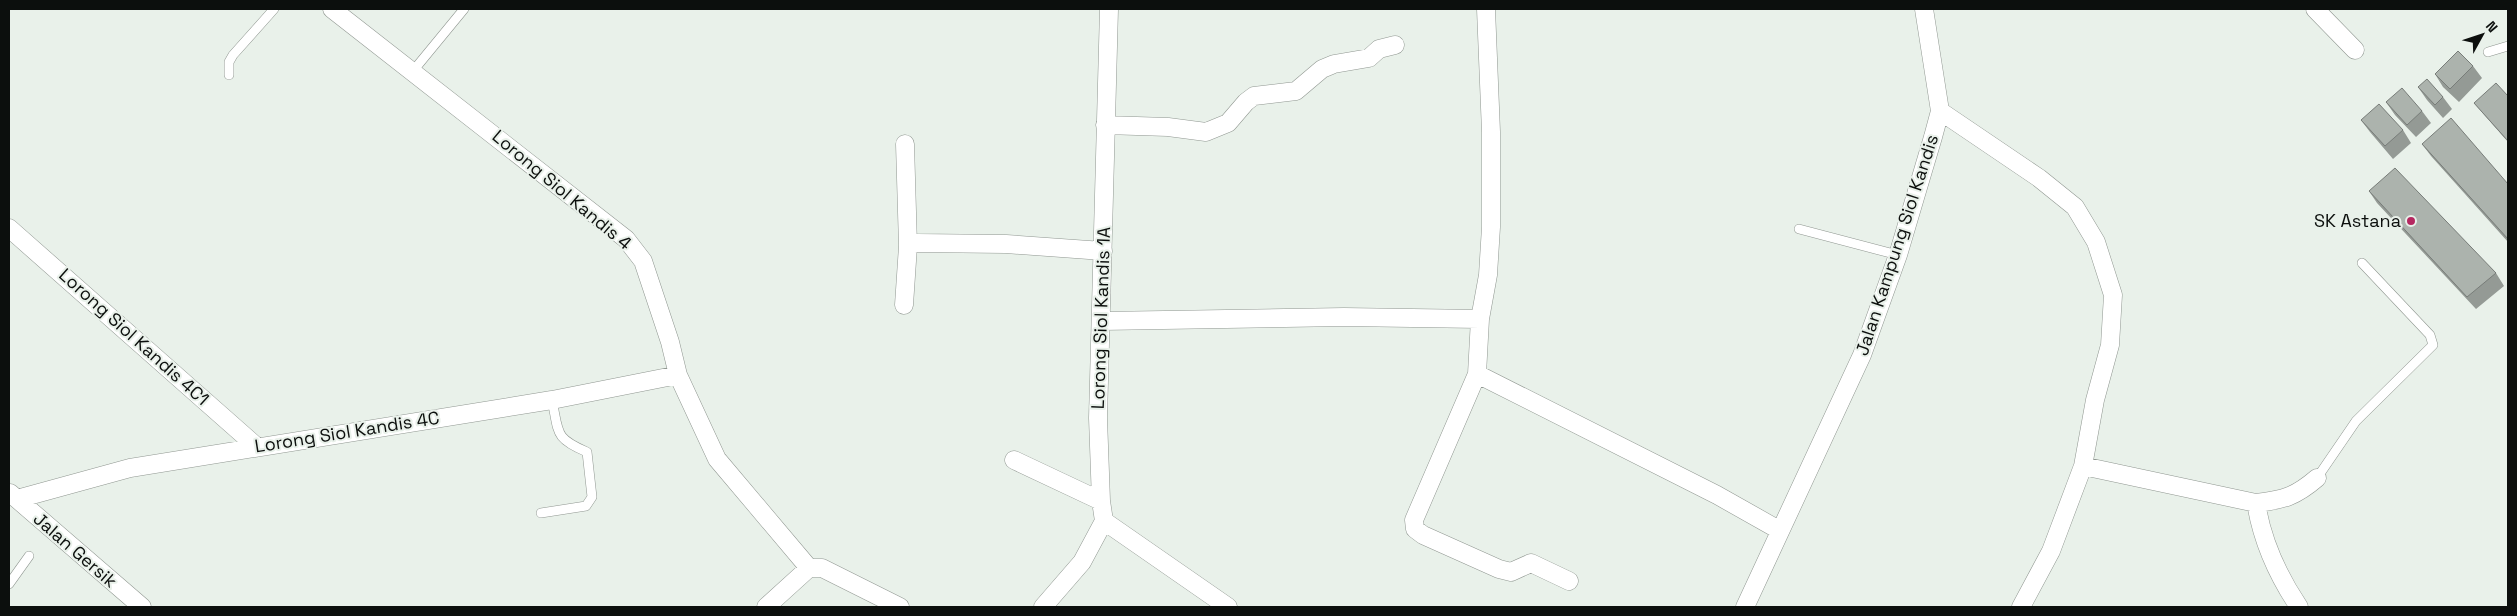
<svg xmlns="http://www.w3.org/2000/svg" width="2517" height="616" viewBox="0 0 2517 616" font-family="'Space Grotesk',sans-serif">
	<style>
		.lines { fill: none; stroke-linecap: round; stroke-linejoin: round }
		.lane-casing { stroke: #909791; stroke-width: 10 }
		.street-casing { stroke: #909791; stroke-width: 19 }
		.lane { stroke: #fff; stroke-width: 9 }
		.street { stroke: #fff; stroke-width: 18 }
		.wall { fill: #949a95 }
		.building { fill: #acb3ad; stroke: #787d79 }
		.poi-dot { fill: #b52860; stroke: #e9f1ea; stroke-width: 2 }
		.labels { text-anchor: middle; stroke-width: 4; stroke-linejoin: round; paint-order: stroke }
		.street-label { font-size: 18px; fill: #0c0f0d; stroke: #e9f1ea }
		.poi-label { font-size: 18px; fill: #0c0f0d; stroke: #e9f1ea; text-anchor: end }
	</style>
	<rect width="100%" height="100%" fill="#e9f1ea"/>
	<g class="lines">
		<defs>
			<path id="lane" d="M2488,52L2508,46
				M413,71L464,9
				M229,75V62L233,55L274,9
				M1799,229L1898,255
				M2317,478L2356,421L2433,345L2430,335L2362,263
				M541,513L586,506L592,497L587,452C554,438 559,433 552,400
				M9,584L29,556"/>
			<path id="street" d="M332,9L626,239L643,261L670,342L678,375L717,459L809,568H822L900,607
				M1486,9L1491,132V227L1488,275L1480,319L1477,374L1717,495L1779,530
				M2315,9L2355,50
				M1940,111L2039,178L2075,207L2096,242L2113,295L2110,345L2095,400L2083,466L2051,551L2021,607
				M1105,125L1168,127L1206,132L1228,123L1246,102L1254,96L1296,91L1322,69L1334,64L1369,58L1379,49L1395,45
				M905,144L908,246
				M9,228L257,447
				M904,305L908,246L917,243L1006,244L1103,251
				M1102,321L1344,317L1480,319
				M1477,374L1414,520L1415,529L1423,535L1499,569L1511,572L1531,563L1569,581
				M1014,460L1101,501
				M2083,466L2256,503C2284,500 2296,496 2317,478
				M10,493L142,607
				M17,499L130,468L552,400L678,375
				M2256,503C2262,540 2278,576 2299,607
				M1104,521L1228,607
				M766,607L809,568
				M1043,607L1082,562L1104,521L1101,501L1098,418L1109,9
				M1745,607L1862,355L1898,255L1933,137L1940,111L1924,9"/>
		</defs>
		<!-- lane casing -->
		<use href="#lane" class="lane-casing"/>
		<!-- street casing -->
		<use href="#street" class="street-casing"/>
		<!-- lane -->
		<use href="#lane" class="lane"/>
		<!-- street -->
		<use href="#street" class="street"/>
	</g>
	<!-- wall -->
	<path class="wall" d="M2473,66L2482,78L2459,102L2443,87L2435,74Z
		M2418,87L2443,97L2452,109L2443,118L2427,100Z
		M2508,96V142L2474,103Z
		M2386,102L2422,111L2431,123L2416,137L2395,115Z
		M2361,120L2403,130L2411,143L2393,159L2370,132Z
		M2422,144L2508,184V242L2431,156Z
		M2369,191L2496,273L2504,286L2476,309L2377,203Z"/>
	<!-- building -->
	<path class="building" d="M2458,51L2473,66L2450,89L2435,74Z
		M2427,79L2443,97L2435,105L2418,87Z
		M2496,83L2508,96V141L2474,103Z
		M2402,88L2422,111L2407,125L2386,102Z
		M2379,104L2403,130L2385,146L2361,120Z
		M2451,118L2508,184V239L2422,144Z
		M2395,168L2496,273L2467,297L2369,191Z"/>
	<!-- markers -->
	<circle class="poi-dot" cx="2411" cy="221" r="5"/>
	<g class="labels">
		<!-- street labels -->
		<g class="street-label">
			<text transform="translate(562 190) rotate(40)" y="6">Lorong Siol Kandis 4</text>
			<text transform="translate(1897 245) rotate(-72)" y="6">Jalan Kampung Siol Kandis</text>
			<text transform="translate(1101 318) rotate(-88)" y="6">Lorong Siol Kandis 1A</text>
			<text transform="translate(134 337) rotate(42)" y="6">Lorong Siol Kandis 4C1</text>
			<text transform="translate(347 432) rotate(-9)" y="6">Lorong Siol Kandis 4C</text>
			<text transform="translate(75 550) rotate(41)" y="6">Jalan Gersik</text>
		</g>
		<!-- poi labels -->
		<g class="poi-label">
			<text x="2401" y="227">SK Astana</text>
		</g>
	</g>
	<!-- border -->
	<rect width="2517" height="616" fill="none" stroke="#0c0f0d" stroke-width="20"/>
	<!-- north arrow -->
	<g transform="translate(2482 35) rotate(50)" stroke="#e9f1ea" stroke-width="4" paint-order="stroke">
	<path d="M0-4L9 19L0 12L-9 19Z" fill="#0c0f0d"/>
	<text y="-8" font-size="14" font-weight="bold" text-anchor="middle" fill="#0c0f0d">N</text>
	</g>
</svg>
